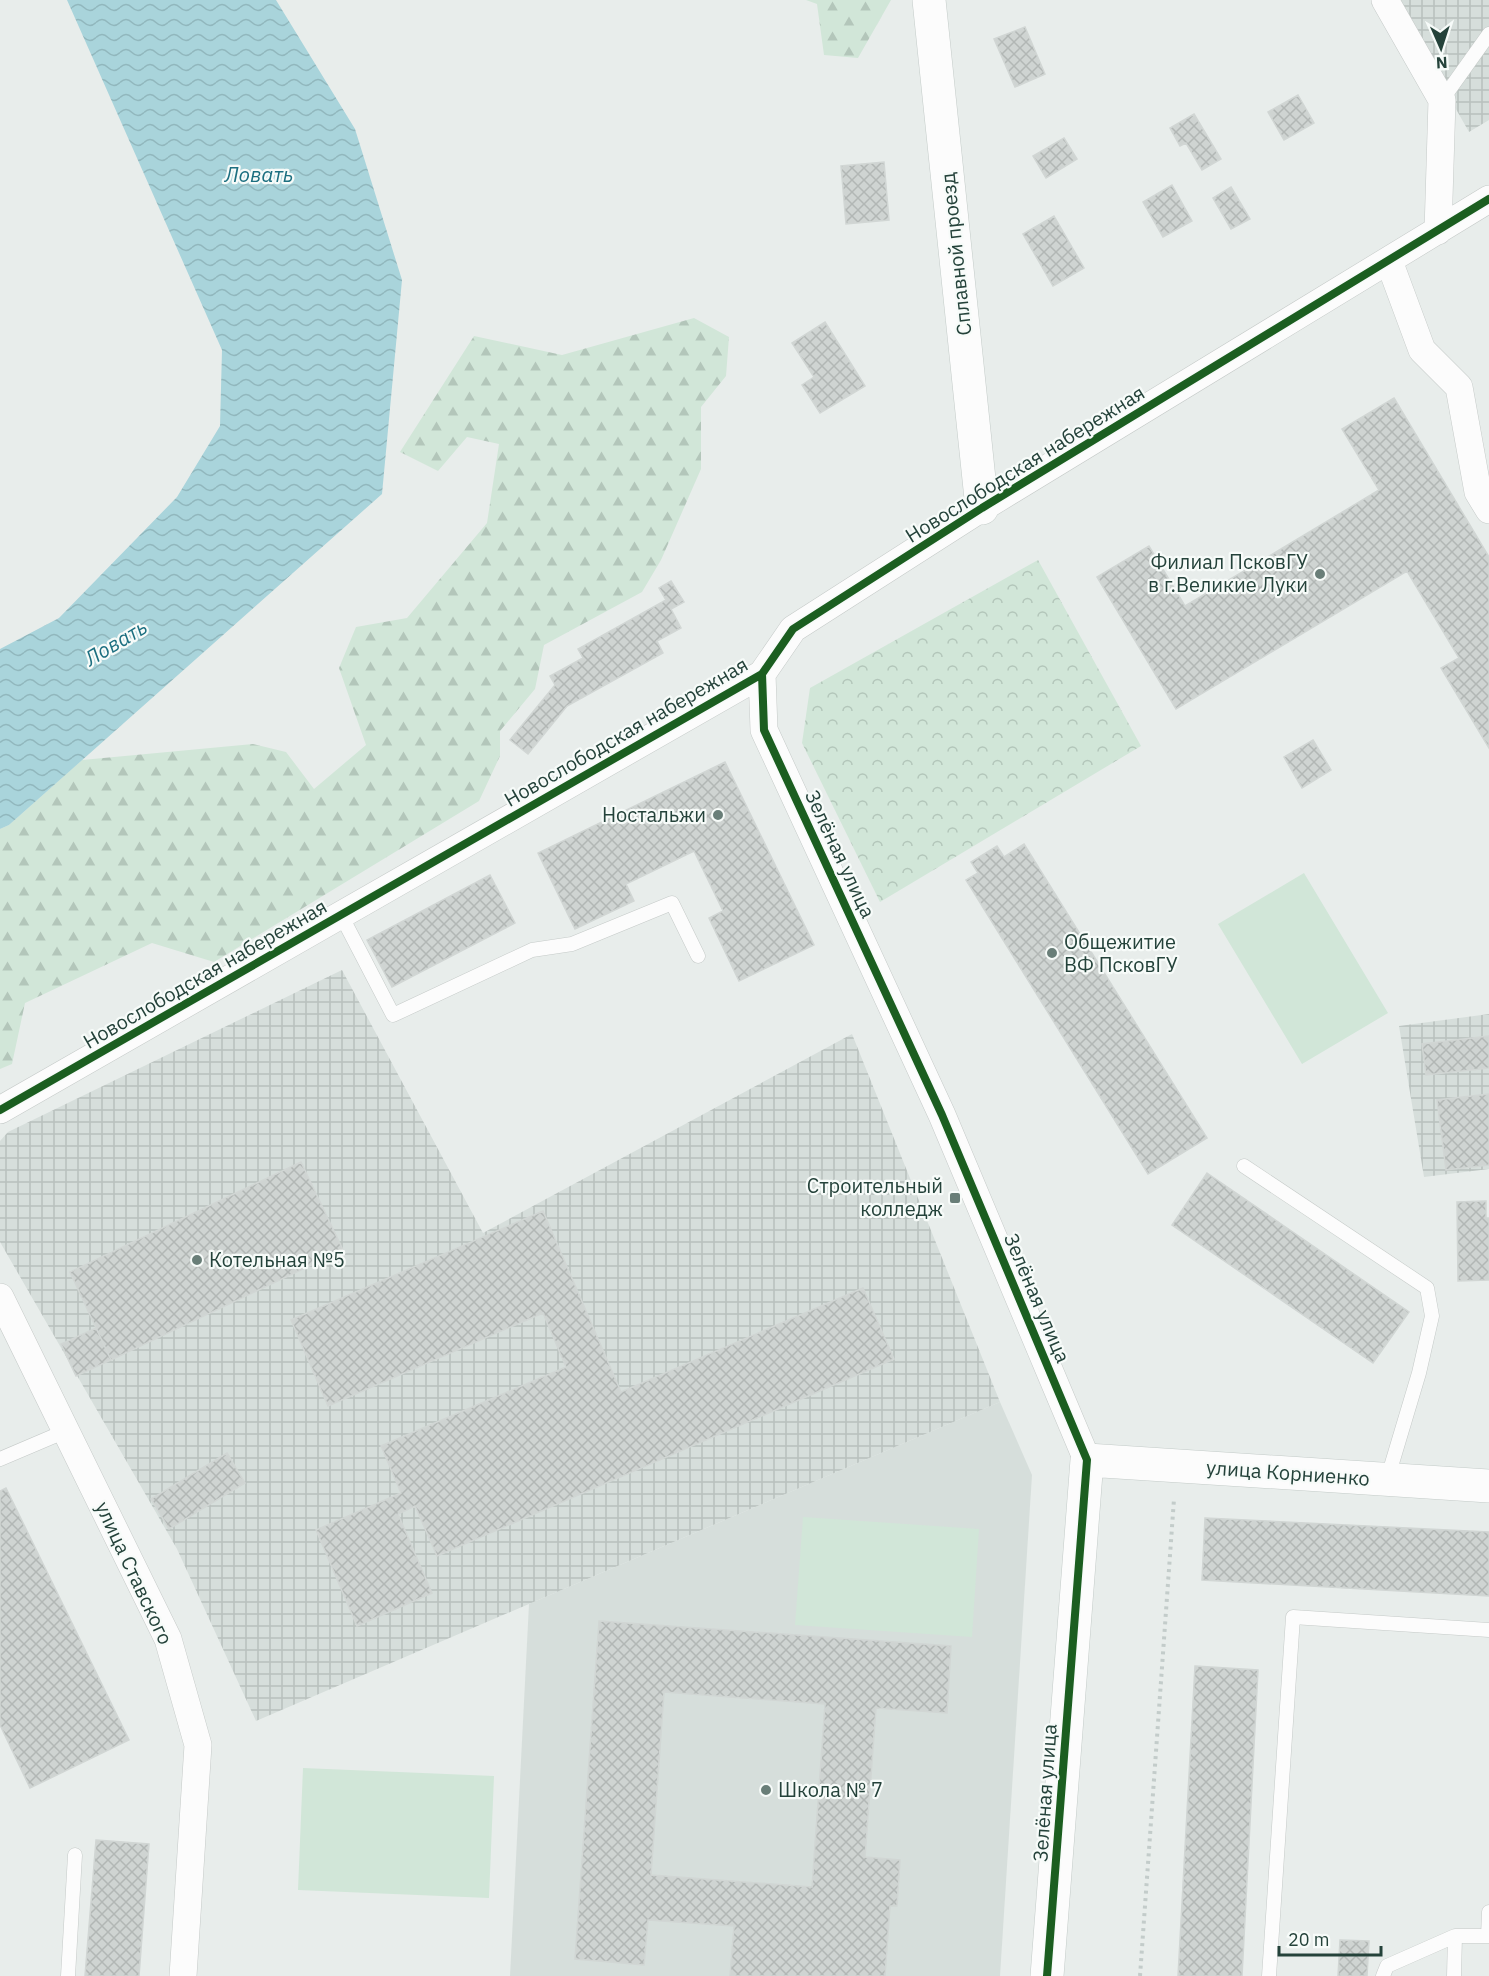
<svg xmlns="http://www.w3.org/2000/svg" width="1489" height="1976" viewBox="0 0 1489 1976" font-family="'IBM Plex Sans',sans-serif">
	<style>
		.built { fill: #d6dedb }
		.industrial { fill: url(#industrial-grid) }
		.forest { fill: url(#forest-firs) }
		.park { fill: url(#park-crowns) }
		.garden { fill: #d1e6d8 }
		.water { fill: url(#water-waves) }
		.building { fill: url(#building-cross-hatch); stroke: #d1d6d4; stroke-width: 1.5; fill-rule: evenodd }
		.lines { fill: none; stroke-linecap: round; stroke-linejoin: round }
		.lane-casing { stroke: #c5cac8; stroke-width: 15 }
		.street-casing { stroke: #c5cac8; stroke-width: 28 }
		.secondary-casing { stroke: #c3cbc8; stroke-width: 34 }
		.path { stroke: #c3ccca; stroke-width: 4; stroke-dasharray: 3 4.5; stroke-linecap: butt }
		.lane { stroke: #fcfcfc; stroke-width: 14 }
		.street { stroke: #fcfcfc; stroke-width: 27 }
		.secondary { stroke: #fcfcfc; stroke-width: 33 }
		.cycleway-casing { stroke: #f7fbf9; stroke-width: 11 }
		.cycleway { stroke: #1b5e20; stroke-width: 8 }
		.poi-dot { fill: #697e78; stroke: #f7fbf9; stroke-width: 2 }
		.labels { text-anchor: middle; stroke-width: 4.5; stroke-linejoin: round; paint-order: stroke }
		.street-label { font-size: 20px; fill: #24423a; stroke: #f7fbf9 }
		.poi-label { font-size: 20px; fill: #24423a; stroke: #f7fbf9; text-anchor: end }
		.water-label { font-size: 21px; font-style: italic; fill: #1c6f80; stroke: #f7fbf9 }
	</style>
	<defs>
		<pattern id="industrial-grid" width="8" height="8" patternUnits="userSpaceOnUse" patternTransform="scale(1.5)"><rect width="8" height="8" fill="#d6dedb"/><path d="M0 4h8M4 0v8" fill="none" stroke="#b8c0bd"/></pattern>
		<pattern id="forest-firs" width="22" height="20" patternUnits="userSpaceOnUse" patternTransform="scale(1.5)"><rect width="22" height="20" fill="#d1e6d8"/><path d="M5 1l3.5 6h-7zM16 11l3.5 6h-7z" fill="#b3c6ba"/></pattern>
		<pattern id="park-crowns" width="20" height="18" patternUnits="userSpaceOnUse" patternTransform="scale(1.5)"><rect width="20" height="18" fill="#d1e6d8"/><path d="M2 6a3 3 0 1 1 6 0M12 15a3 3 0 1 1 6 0" fill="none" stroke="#b3c6ba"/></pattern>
		<pattern id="water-waves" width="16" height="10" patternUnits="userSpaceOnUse" patternTransform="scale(1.5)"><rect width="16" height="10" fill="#a9d4db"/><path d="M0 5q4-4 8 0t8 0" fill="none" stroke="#91b7bd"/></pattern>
		<pattern id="building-cross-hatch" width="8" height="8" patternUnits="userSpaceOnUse" patternTransform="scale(1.5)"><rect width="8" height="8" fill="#cfd4d2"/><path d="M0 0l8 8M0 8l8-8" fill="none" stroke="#b2b7b5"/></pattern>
	</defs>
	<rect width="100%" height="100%" fill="#e8edeb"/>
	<!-- built -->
	<path class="built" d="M1000,1402L1032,1475L1000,1976H510L529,1604Z"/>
	<!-- industrial -->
	<path class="industrial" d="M1394,0H1489V120L1469,132Z
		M342,970L483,1233L852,1034L1000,1402L256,1721L177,1549L0,1242V1141L8,1132Z
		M1489,1014V1169L1424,1177L1399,1026Z"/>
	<!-- forest -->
	<path class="forest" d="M806,0H891L858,58L824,55L817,4Z
		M694,318L729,337L726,376L701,407V469L661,560L642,592L544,645L535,689L500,731V756L479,801L214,962L152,943L25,1003L12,1064L0,1069V829L9,825L82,760L253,744L286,752L314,789L366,745L339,668L356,627L407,618L487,523L499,444L467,437L438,471L400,452L474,336L562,355Z"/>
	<!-- park -->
	<path class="park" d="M1038,560L1141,746L880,902L802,743L810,688Z"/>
	<!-- garden -->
	<path class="garden" d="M1304,873L1388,1013L1302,1064L1218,924Z
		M803,1517L979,1529L972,1637L795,1625Z
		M303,1768L494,1776L489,1898L298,1890Z"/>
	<!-- water -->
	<path class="water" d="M67,0H276L355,129L402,280L382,494L9,825L0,829V649L59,618L177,497L220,426L222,350Z"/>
	<!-- building -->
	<path class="building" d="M1025,27L1045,74L1015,87L994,39Z
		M1298,95L1314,123L1284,140L1268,112Z
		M1194,114L1221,159L1202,170L1186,143L1180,146L1170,128Z
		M1064,138L1077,159L1046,178L1033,156Z
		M884,162L889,220L846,224L841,166Z
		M1172,185L1192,221L1163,237L1143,202Z
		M1231,187L1250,219L1231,229L1213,198Z
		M1054,216L1084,268L1053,286L1023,234Z
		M825,322L865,386L820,413L802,385L814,377L792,343Z
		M1394,398L1489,557V748L1441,668L1459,658L1407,571L1176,709L1097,577L1149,546L1185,606L1281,549L1379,490L1342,429Z
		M671,581L684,602L671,609L681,628L657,641L663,653L567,706L528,754L510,740L555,685L550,676L583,658L578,649L666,600L659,588Z
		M1313,740L1331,770L1302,788L1284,757Z
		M725,762L814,945L739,981L709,918L723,911L694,851L626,884L634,901L575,929L538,853Z
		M1024,844L1207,1138L1148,1174L966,880L978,873L971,862L997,846L1004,857Z
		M490,875L515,923L392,987L367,940Z
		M1489,1036V1068L1426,1075L1422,1044Z
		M1489,1094V1165L1446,1170L1437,1100Z
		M301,1162L343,1250L111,1360L70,1272Z
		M1207,1173L1409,1312L1373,1363L1172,1225Z
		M1486,1201V1218H1489V1280L1458,1281L1457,1202Z
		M543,1211L621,1392L863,1288L894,1359L437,1556L415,1506L398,1514L432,1593L357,1626L316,1530L401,1493L381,1446L566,1367L543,1313L328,1406L291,1320Z
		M96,1328L111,1360L76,1376L61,1344Z
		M227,1453L245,1483L169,1529L151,1499Z
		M6,1488L129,1740L30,1788L0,1725V1491Z
		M1205,1518L1489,1532V1596L1202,1580Z
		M599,1621L951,1646L947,1713L876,1708L865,1857L900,1860L897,1906H890L885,1976H730L734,1926L648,1920L644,1965L575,1959ZM664,1692L825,1704L812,1887L651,1875Z
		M1195,1666L1258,1670L1242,1976H1178Z
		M96,1840L149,1844L139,1976H85Z
		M1340,1940L1369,1941L1367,1976H1338Z"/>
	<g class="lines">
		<defs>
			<path id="lane" d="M1442,100L1489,34
				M341,915L393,1015L532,950L572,944L672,903L698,956
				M1244,1166L1427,1288L1432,1316L1419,1373L1387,1480
				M0,1459L66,1431
				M1488,1936L1489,1912
				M68,1976L75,1855
				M1269,1976L1293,1617L1489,1630
				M1383,1976L1387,1966L1455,1936H1489
				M1454,1976L1455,1936"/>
			<path id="street" d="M1385,0L1442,100L1438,231
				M1389,261L1422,350L1459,387L1478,492L1489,510
				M762,674L764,730L942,1115L1087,1460
				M0,1110L762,674L793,629L982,508L1489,199
				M0,1297L168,1639L198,1745L183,1976"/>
			<path id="secondary" d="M929,0L982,508
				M1047,1976L1087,1460L1489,1486"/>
		</defs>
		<!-- lane casing -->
		<use href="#lane" class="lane-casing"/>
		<!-- street casing -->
		<use href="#street" class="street-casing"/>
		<!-- secondary casing -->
		<use href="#secondary" class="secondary-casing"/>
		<!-- path -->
		<path class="path" d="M1140,1976L1174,1499"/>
		<!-- lane -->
		<use href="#lane" class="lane"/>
		<!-- street -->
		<use href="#street" class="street"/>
		<!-- secondary -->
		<use href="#secondary" class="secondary"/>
		<defs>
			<path id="cycleway" d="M762,674L764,730L942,1115L1087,1460L1047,1976
				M0,1110L762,674L793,629L982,508L1489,199"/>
		</defs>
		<!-- cycleway casing -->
		<use href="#cycleway" class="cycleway-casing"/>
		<!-- cycleway -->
		<use href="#cycleway" class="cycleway"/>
	</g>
	<!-- markers -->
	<g class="poi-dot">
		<circle cx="1320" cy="574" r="6"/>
		<circle cx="718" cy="815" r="6"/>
		<circle cx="1052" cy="953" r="6"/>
		<rect x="949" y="1192" width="12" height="12" rx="3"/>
		<circle cx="197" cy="1260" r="6"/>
		<circle cx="766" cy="1790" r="6"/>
	</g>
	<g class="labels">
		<!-- street labels -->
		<g class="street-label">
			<text transform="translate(956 254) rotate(-96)" y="7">Сплавной проезд</text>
			<text transform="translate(1025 464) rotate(-32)" y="7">Новослободская набережная</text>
			<text transform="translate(626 732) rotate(-30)" y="7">Новослободская набережная</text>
			<text transform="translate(840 854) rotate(65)" y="7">Зелёная улица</text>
			<text transform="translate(205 974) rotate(-30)" y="7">Новослободская набережная</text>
			<text transform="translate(1037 1298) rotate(67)" y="7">Зелёная улица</text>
			<text transform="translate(1288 1473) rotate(4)" y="7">улица Корниенко</text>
			<text transform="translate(134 1573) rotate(65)" y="7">улица Ставского</text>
			<text transform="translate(1045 1793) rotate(-86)" y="7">Зелёная улица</text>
		</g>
		<!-- poi labels -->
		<g class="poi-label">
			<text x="1308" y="569">Филиал ПсковГУ<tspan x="1308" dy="23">в г.Великие Луки</tspan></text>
			<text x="706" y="822">Ностальжи</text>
			<text x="1064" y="949" text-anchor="start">Общежитие<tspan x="1064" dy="23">ВФ ПсковГУ</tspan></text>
			<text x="943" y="1193">Строительный<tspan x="943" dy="23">колледж</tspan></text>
			<text x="209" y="1267" text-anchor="start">Котельная №5</text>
			<text x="778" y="1797" text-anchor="start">Школа № 7</text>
		</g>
		<!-- water labels -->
		<g class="water-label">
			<text x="259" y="182">Ловать</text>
			<text transform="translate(116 643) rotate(-31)" y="7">Ловать</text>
		</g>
	</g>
	<!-- north arrow -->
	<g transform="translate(1441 48) rotate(177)" stroke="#f7fbf9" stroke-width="4.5" paint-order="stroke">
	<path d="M0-4.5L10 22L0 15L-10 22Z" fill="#24423a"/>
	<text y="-9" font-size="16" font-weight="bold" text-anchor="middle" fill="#24423a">N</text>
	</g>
	<!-- scale -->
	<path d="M1279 1946v9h102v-9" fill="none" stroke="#24423a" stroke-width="3"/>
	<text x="1288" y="1946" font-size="18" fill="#24423a" stroke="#f7fbf9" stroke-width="4.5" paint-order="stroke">20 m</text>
</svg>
